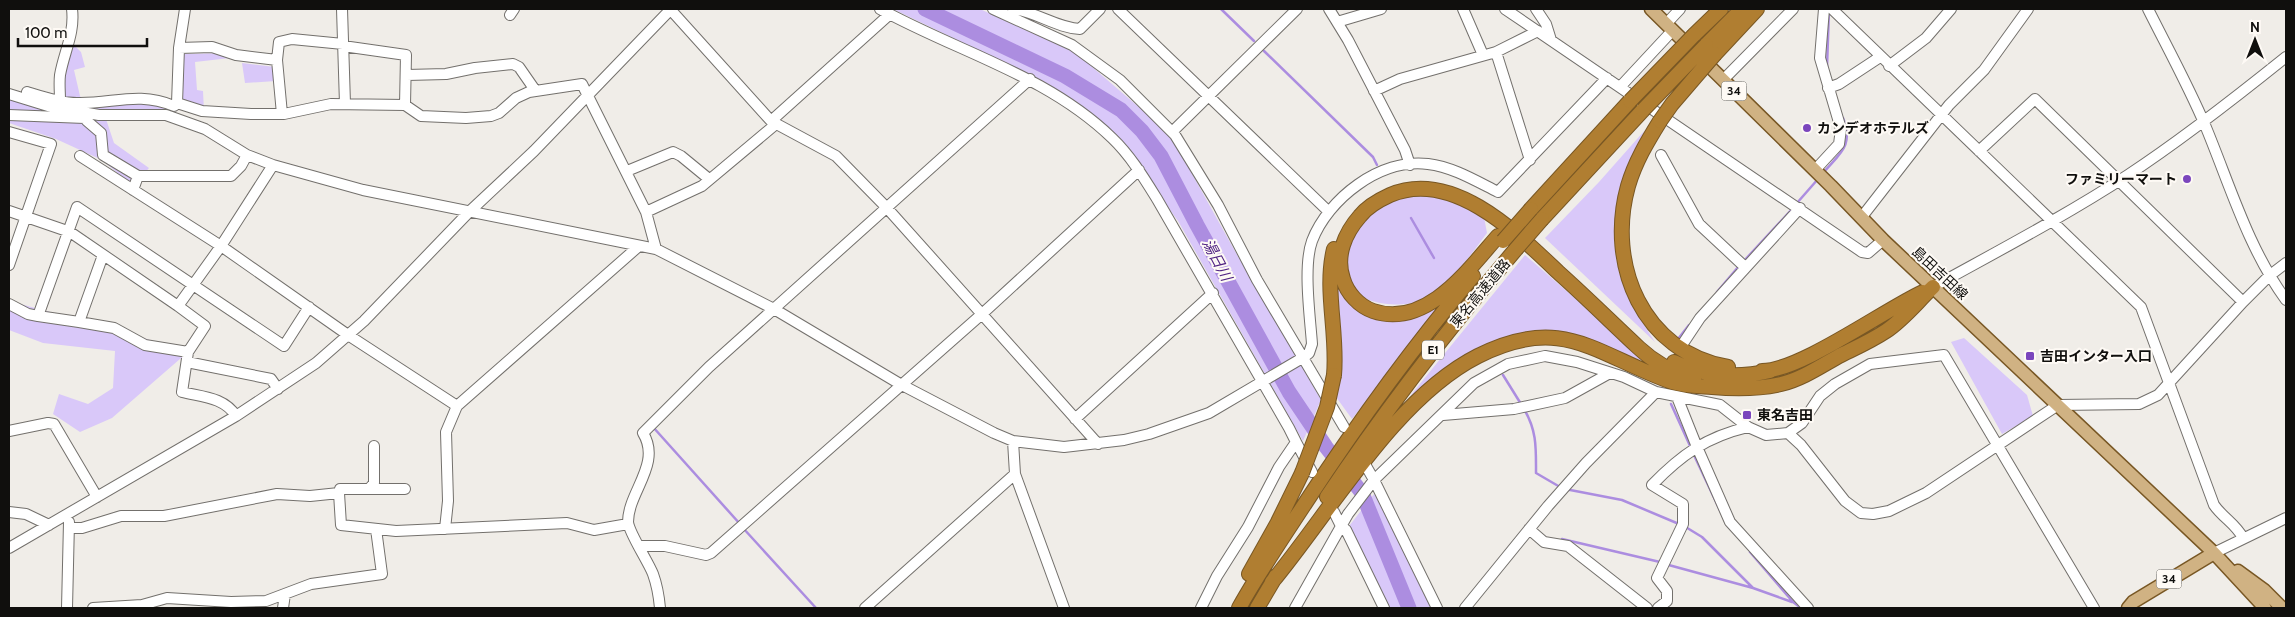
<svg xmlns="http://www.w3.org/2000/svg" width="2295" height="617" viewBox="0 0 2295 617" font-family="Cabin,'Noto Sans JP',sans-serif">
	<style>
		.green { fill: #d9c8f9 }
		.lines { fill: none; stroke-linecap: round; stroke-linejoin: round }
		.stream { stroke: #ac8de0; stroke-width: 2.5 }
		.river { stroke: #ac8de0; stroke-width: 15 }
		.minor-casing { stroke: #73706c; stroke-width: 12 }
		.major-casing { stroke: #785724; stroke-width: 15 }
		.highway-casing { stroke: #785724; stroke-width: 16 }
		.minor { stroke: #fff; stroke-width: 10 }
		.major { stroke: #d0b283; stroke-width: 12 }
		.highway { stroke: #b07e31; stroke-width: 14 }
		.highway-bridge-casing { stroke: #785724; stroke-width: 16; stroke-linecap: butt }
		.highway-bridge { stroke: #b07e31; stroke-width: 14 }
		.poi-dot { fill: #7b46bd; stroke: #fefaf5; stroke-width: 2 }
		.labels { text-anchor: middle; stroke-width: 4; stroke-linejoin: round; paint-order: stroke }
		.shield { fill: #fefaf5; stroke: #575653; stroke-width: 1 }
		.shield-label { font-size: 12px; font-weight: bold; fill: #100f0d }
		.poi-label { font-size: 14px; font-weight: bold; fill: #100f0d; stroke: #fefaf5; text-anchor: start }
		.street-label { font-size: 14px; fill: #100f0d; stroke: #fefaf5 }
		.water-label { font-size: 15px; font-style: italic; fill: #502383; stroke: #fefaf5 }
	</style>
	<rect width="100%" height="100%" fill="#f0ede8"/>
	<!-- green -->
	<path class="green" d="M893,9H980L1076,53L1170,134L1231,244L1321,400L1303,441L1178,221L1114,134L1042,81Z
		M74,45L81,52L85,67L74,70L80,96L89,106L135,99L165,105L163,115L106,119L114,143L149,168L133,186L102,160L56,139L9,123V98L60,99L68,56Z
		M230,53V58L195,62L197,90L203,91L204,111L183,103V54Z
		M242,63L275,67L276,81L245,83Z
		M1645,130C1622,172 1605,226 1620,274C1628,298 1641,321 1655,342L1545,238L1599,182Z
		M1406,195H1429L1452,199L1484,217L1487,233C1470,256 1445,292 1417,302C1401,307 1366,305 1356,291C1340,269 1347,239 1364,221C1376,209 1392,202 1406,195Z
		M1525,255L1643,357L1639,362L1550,334L1523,333L1476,351L1410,396Z
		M1337,282C1344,290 1351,303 1360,309C1386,328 1415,317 1442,305L1352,419L1336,397L1342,344Z
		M9,301L121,331L188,352L112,418L80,432L53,414L59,394L88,404L113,388L115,351L43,343L9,330Z
		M1964,338L2027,395L2033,416L2002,434L1951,342Z
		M1374,494L1389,511L1433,608H1384L1346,530Z"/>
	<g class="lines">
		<!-- stream -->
		<path class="stream" d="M1221,9L1254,41
			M1264,51L1373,157L1377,165
			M1827,67L1829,10
			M1823,173C1840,153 1854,146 1843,118
			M1797,203L1818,179
			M1411,218L1434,258
			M1743,262L1794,207
			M1717,292L1739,266
			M1678,339L1689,325
			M1503,375L1521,404
			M1671,404L1691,448
			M1524,409C1537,431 1536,448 1536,473L1560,487
			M653,427L740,524
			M1693,453L1726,523
			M1565,489L1622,500L1679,524
			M1684,526L1702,537L1753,588
			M743,528L816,608
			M1562,539L1660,562
			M1750,552L1793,602L1801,608
			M1665,564L1753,588L1792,602"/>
		<!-- river -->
		<path class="river" d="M925,9L1065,76L1121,110L1142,131L1161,156L1197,225L1289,392L1326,447L1362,493L1409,608"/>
		<defs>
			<path id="minor" d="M342,9L345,104
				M670,9L771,121L836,156L887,208L1098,444
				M880,9C958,52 1047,75 1112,138C1130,155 1144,178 1157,199L1289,428L1296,442L1279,467L1248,527L1217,576L1201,608
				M993,9L1072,45L1120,80L1175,135L1218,205L1257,280L1344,427
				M1013,9C1037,12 1057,28 1080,29L1100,9
				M1118,9L1328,211
				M1329,9L1348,40L1405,150L1410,165
				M1463,9L1483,55
				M1505,9L1862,252L1868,253L1883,240
				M1536,9L1546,24L1551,40
				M1832,9L2141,307L2214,505C2223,518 2236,524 2243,538
				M2148,9C2167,47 2188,85 2205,125C2230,185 2248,248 2286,300
				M510,15L514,9
				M1337,22L1381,9
				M1666,24L1680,9
				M343,46L406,55L405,105
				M179,48L212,47L236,55L277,60L282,114
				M1496,52L1530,160
				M277,60L279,42L292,39L343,44
				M1889,66L1926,38L1951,9
				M407,75L446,74L475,68L513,64L519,67L535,90
				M1723,80L1793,9
				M1620,87L1673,30
				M1828,88L1839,84L1880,57
				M1374,91L1400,79L1496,52L1538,31
				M27,92C43,97 61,103 77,103C113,104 138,91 174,106
				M9,94L48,106L99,115H166L205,129L247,155L273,165L363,190L656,249L774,309L900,384L994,433L1013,441L1064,447L1124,440L1149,434L1209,413L1304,357L1309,353L1312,344C1310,316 1303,266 1312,241C1328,199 1380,158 1428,164C1453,167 1476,181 1498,192L1607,78
				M60,100C60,92 59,83 60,75C64,52 75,33 72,9
				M177,103L202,111L251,114H284L331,104L405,105L421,116L466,118L491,116L499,113L516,98L529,92L582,84L646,212L656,249
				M174,106L177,103L179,48L185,9
				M81,112L87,121L101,133L103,155L138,176
				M9,115L85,118
				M771,121L890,14
				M9,132L51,144L9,265
				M1172,132L1297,9
				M1979,151L2035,99L2243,302
				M1661,155L1699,224L1745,267
				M80,156L221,246L348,335L457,406L639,246
				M1815,170L1839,144L1841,129L1820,58L1824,9
				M627,171L673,152L681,156L709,179
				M133,190L138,176H231L241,166L247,155
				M9,211L70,232L178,306L221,246L273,165
				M646,212L702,186L776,124
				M1861,218L1949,105L1984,70L2028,9
				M103,255L79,322L114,328L145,345L188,352L205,326L178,306
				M1933,287C1998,251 2065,216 2128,175C2183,139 2235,98 2286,57
				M9,304L28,314L38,316
				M79,322L38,316L77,207L284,346L309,307
				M1684,342L1700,318L1800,208
				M188,352L182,392C202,397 224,397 236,416
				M187,362L271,379L278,389
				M1677,397L1697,447L1730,522L1808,608
				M1443,415L1514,409L1565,398L1610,373
				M1075,419L1213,293
				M9,431L48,423L54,424L97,497
				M1788,433L1801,445L1845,501L1861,513L1873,514L1889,511L1926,493L2058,405L2139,404L2158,395L2243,302L2269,276L2286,263
				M1013,441L1015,474L1064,608
				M1296,442L1312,472
				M1366,466L1374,480L1474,383L1508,364L1545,356L1577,362L1624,377L1656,392L1720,405L1748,427L1766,435L1788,433L1802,423L1820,396L1835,384L1870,364L1944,355L2094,608
				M369,489L374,483V446
				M339,493L340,489H405
				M9,512L26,514L49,525
				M1334,512L1341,526L1346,530L1384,608
				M69,528H82L121,516H164L277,494L310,496L339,493L341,525L396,531L567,523L594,530L628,524
				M445,529L448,501L446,432L457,406
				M1529,529L1544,542L1568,546L1647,608
				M639,546H665L706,555L711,553L982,314L1139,170
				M9,548L236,416L316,363L364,321L469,212L534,151L671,9
				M2214,553L2286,518
				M67,608L69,522
				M93,608L142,605L167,598L231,602L266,601L311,584L382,574L376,529
				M283,608L285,594
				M660,608C659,597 657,585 653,574C648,561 629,533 628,522C628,492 662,464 643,433L709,367L1030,79
				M865,608L1015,474
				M1295,608L1348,514L1374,480L1437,608
				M1465,608L1548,506L1586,463L1656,392
				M1658,608L1667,601V591L1657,578L1683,524V504L1652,485C1681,455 1706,437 1748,427"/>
			<path id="major" d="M1651,9L1831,186L1883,240L2214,553L2265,608
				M2238,571L2264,590L2282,608
				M2128,608L2133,602L2214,553"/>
			<path id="highway" d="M1694,35L1721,9
				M1706,45L1742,9
				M1715,54L1757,9
				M1660,121C1647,142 1635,162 1628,186C1606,265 1643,352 1728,367
				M1531,209L1630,101
				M1542,219L1643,110
				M1498,236C1468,270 1426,329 1373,311C1359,306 1347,293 1343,279C1335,256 1345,233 1360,216C1367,207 1379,200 1390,195C1453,168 1518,234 1559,273C1586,297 1612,323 1639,348C1654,362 1674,373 1694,380
				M1674,362C1703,377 1739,378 1770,371
				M1762,371C1800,371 1884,310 1923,292
				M1334,375C1338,333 1324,290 1334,249
				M1327,497C1385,410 1449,328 1516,249
				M1249,574L1277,524L1302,473
				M1272,582C1331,511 1395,398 1478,356C1563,313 1596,355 1672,382C1685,386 1699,386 1712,387C1735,389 1759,389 1781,384C1802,379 1821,366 1839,356C1855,348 1871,341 1886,331C1903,320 1918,301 1933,287
				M1239,608C1259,572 1283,537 1306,502C1357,424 1412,348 1473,276
				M1257,608L1276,576"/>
		</defs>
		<!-- minor casing -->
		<use href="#minor" class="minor-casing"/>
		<!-- major casing -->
		<use href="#major" class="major-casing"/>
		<!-- highway casing -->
		<use href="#highway" class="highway-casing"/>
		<!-- minor -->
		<use href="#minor" class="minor"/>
		<!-- major -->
		<use href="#major" class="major"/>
		<!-- highway -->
		<use href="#highway" class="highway"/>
		<defs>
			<path id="highway-bridge" d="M1630,101L1694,35
				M1643,110L1706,45
				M1660,121L1672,104L1715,54
				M1503,241L1531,209
				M1516,249L1542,219
				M1302,473L1327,407L1334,375"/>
		</defs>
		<!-- highway-bridge casing -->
		<use href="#highway-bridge" class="highway-bridge-casing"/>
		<!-- highway-bridge -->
		<use href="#highway-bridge" class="highway-bridge"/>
	</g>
	<!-- markers -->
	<g class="poi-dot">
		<circle cx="1807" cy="128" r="5"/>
		<circle cx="2187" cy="179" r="5"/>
		<rect x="2025" y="351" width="10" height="10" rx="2.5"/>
		<rect x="1742" y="410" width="10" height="10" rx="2.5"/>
	</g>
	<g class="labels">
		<!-- shield labels -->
		<g class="shield">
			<rect x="1721.5" y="81.5" width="25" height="19" rx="4"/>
			<rect x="1422" y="340.5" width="22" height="19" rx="4"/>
			<rect x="2156.5" y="569.5" width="25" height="19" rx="4"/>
		</g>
		<g class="shield-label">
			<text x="1734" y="95">34</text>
			<text x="1433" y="354">E1</text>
			<text x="2169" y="583">34</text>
		</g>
		<!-- poi labels -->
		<g class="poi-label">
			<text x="1817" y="133">カンデオホテルズ</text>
			<text x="2177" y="184" text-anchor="end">ファミリーマート</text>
			<text x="2040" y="361">吉田インター入口</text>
			<text x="1757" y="420">東名吉田</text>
		</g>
		<!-- street labels -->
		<g class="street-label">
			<text transform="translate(1940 273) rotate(43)" y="5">島田吉田線</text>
			<text transform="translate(1480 293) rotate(-50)" y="5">東名高速道路</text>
		</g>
		<!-- water labels -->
		<g class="water-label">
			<text transform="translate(1217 260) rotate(62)" y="5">湯日川</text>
		</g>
	</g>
	<!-- border -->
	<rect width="2295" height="617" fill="none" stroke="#100f0d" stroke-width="20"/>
	<!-- north arrow -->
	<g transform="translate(2255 40)" stroke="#fefaf5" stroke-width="4" paint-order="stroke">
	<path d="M0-4L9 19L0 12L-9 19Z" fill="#100f0d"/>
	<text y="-8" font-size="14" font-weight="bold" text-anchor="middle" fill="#100f0d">N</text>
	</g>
	<!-- scale -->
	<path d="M18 38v8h129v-8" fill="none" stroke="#100f0d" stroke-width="2.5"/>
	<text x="25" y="38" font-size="15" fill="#100f0d" stroke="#fefaf5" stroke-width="4" paint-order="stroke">100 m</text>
</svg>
